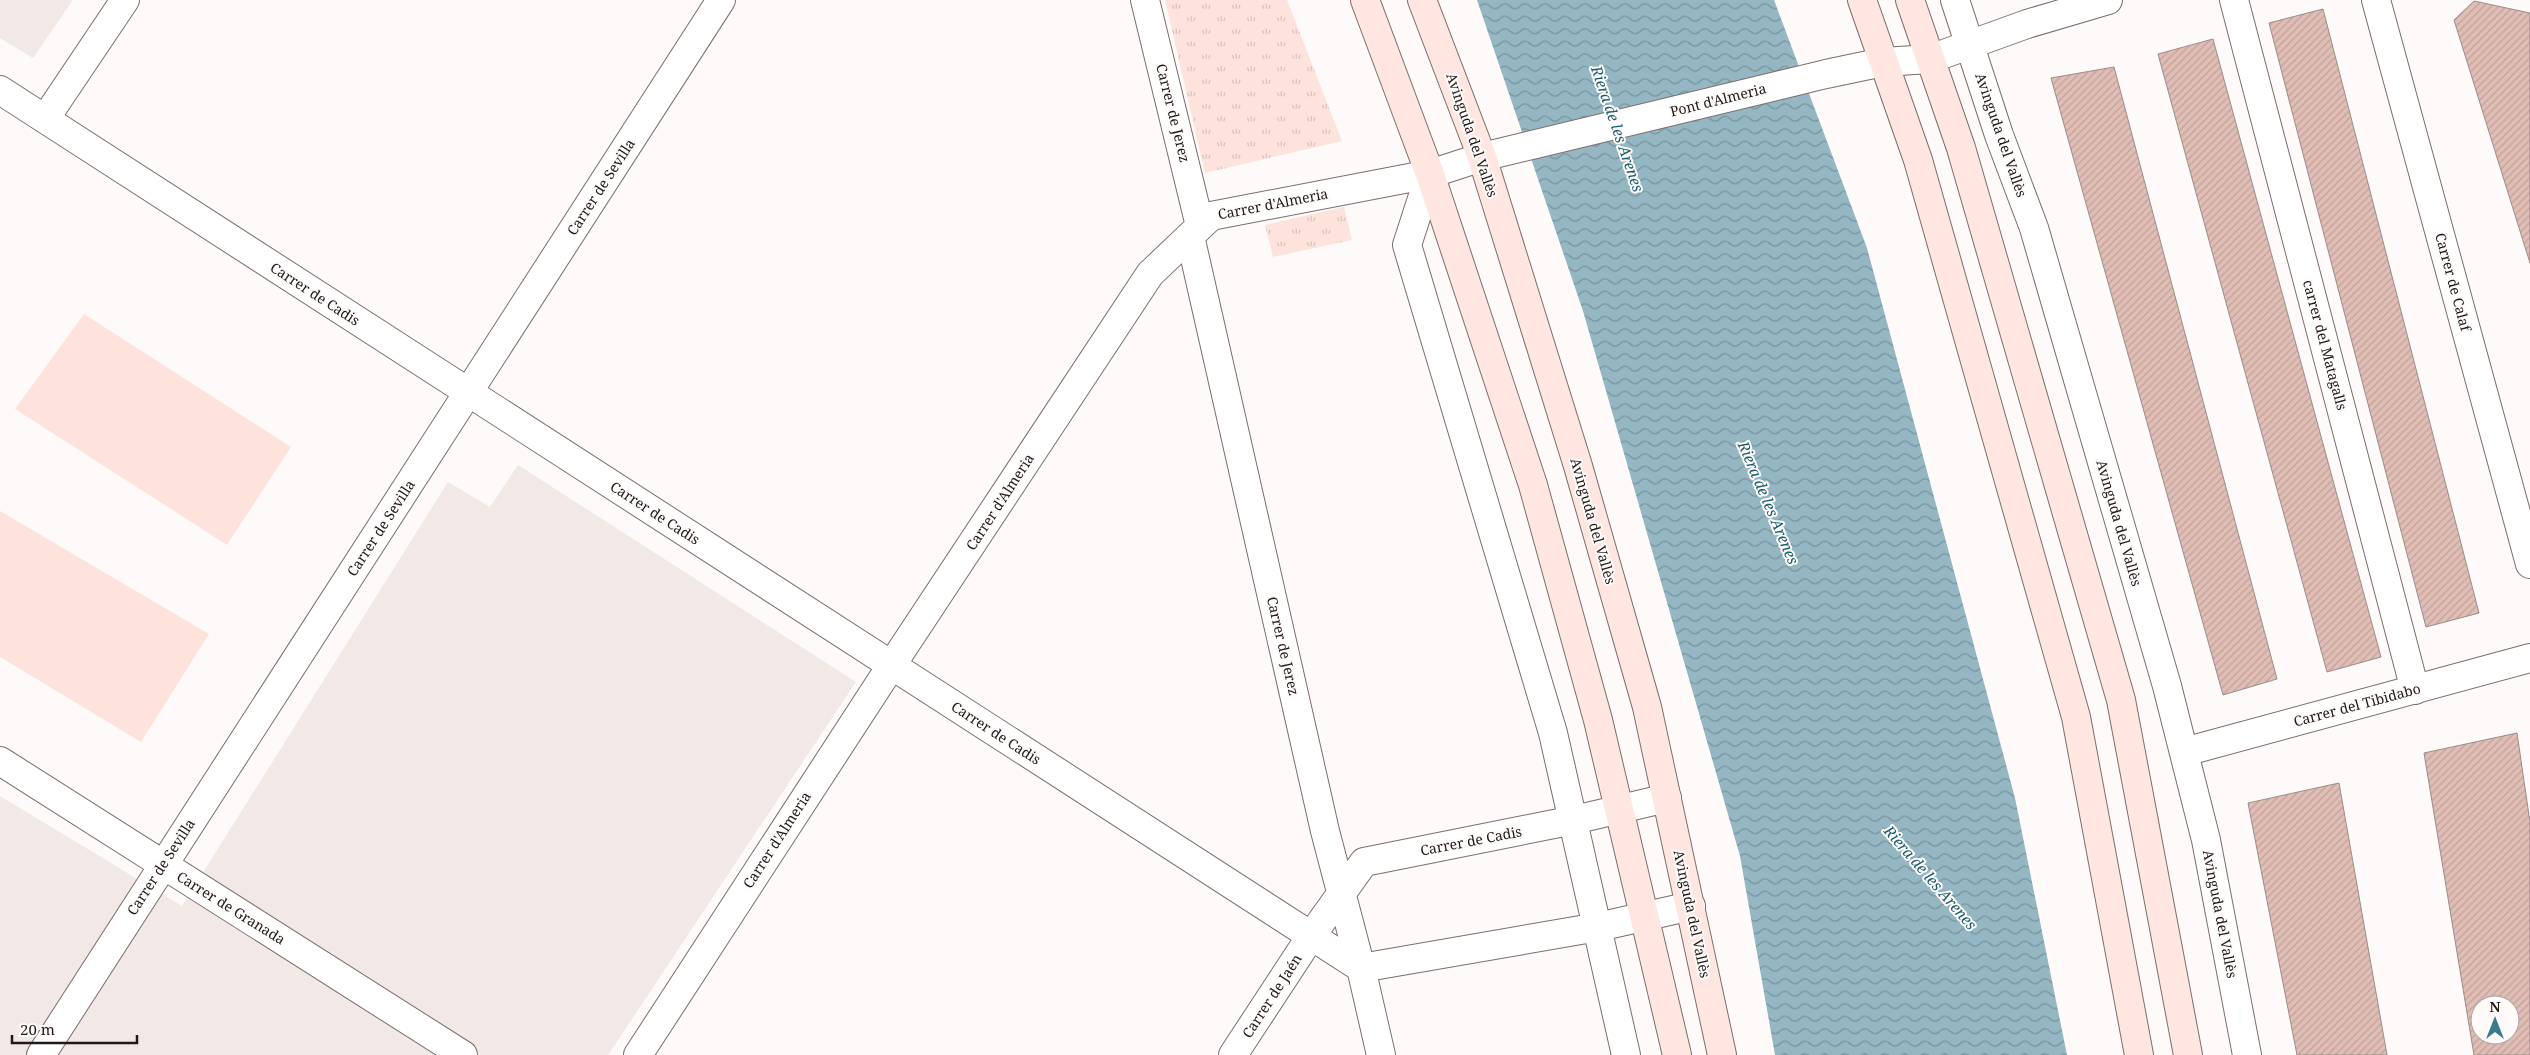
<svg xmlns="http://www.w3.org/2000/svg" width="2530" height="1055" viewBox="0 0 2530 1055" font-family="'Noto Serif',serif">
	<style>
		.built { fill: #f2e8e5 }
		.grass { fill: url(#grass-tufts) }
		.pitch { fill: #fee2dc }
		.water { fill: url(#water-waves) }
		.building { fill: url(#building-hatch); stroke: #9b8c88; fill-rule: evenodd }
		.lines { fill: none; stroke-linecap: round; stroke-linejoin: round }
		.pedestrian-casing { stroke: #7c6d6a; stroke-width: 30 }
		.minor-casing { stroke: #7c6d6a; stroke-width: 30 }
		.secondary-casing { stroke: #7c6d6a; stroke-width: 30 }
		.pedestrian { stroke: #fff; stroke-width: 28 }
		.minor { stroke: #fff; stroke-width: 28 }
		.secondary { stroke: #ffe6e0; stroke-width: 28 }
		.labels { text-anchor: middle; stroke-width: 4; stroke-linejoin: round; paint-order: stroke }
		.street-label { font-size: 14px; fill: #1f1a18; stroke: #fdfaf9 }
		.water-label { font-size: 15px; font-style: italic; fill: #185d6f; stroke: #fdfaf9 }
	</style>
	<defs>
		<pattern id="grass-tufts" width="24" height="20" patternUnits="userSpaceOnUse" patternTransform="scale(1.25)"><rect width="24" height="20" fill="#fee2dc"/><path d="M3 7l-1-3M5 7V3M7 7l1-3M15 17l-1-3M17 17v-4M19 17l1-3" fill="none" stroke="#d9c1bc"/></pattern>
		<pattern id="water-waves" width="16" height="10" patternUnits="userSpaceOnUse" patternTransform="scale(1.25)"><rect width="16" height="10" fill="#94b7c3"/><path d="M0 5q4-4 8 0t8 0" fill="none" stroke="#78949d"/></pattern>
		<pattern id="building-hatch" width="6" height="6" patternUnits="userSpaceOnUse" patternTransform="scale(1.25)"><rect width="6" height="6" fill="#e0bdb5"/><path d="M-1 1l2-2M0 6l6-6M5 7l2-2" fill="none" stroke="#c0a29b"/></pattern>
	</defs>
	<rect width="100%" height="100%" fill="#fdfaf9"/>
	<!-- built -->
	<path class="built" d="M0,0H73L33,58L0,38Z
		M518,465L856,682L608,1055H0V796L182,906L448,482L490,507Z"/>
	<!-- grass -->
	<path class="grass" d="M1165,0H1287L1342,141L1205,173Z
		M1344,207L1352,240L1273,257L1265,225Z"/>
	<!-- pitch -->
	<path class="pitch" d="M84,314L291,447L227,545L15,409Z
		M0,511L209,634L141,742L0,657Z"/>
	<!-- water -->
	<path class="water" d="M1477,0H1774L1867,248L2015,798L2067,1055H1775L1740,856L1583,311Z"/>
	<!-- building -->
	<path class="building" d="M2474,1L2530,13V263L2454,20Z
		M2323,9L2479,613L2426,627L2269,23Z
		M2213,39L2381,657L2327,672L2158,54Z
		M2114,67L2277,679L2223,695L2051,78Z
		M2517,733L2530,822V1055H2474L2424,753ZM2480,1005H2510V1035H2480Z
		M2339,783L2387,1055H2297L2248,803Z"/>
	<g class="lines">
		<defs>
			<path id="pedestrian" d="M2234,0L2415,690"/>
			<path id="minor" d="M1145,0L1200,226
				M1955,0L1999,135L2034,228L2167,686L2206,840L2247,1055
				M2376,0L2530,564
				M0,90L1361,968L1598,927L1691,906
				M45,119L125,0
				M1430,174L1407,245L1553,733L1626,1055
				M1190,236L1325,831L1361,968L1381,1055
				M2184,752L2530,658
				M0,761L463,1055
				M41,1055L721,0
				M638,1055L891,666L1150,274L1211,216L1430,174L1482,157L1826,74L1883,62L1930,59L2027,24L2108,0
				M1233,1055L1311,936L1364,862L1574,820L1667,798"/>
			<path id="secondary" d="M1365,0L1430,174L1533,485L1598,720L1677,1055
				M1422,0L1482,157L1578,466L1647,707L1722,1055
				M1862,0L1918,160L2076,717L2139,1055
				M1910,0L1961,148L2121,700L2188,1055"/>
		</defs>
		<!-- pedestrian casing -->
		<use href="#pedestrian" class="pedestrian-casing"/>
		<!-- minor casing -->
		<use href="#minor" class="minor-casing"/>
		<!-- secondary casing -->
		<use href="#secondary" class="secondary-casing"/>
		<!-- pedestrian -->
		<use href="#pedestrian" class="pedestrian"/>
		<!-- minor -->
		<use href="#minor" class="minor"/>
		<!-- secondary -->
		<use href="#secondary" class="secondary"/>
	</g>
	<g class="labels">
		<!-- street labels -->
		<g class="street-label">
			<text transform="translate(1718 100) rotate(-14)" y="5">Pont d'Almeria</text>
			<text transform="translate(1173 113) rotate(76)" y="5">Carrer de Jerez</text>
			<text transform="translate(1472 135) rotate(71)" y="5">Avinguda del Vallès</text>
			<text transform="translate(2001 135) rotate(71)" y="5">Avinguda del Vallès</text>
			<text transform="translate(601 187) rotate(-57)" y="5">Carrer de Sevilla</text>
			<text transform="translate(1273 204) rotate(-11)" y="5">Carrer d'Almeria</text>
			<text transform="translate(2453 282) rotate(75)" y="5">Carrer de Calaf</text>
			<text transform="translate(315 294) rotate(33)" y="5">Carrer de Cadis</text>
			<text transform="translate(2325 345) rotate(75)" y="5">carrer del Matagalls</text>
			<text transform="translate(1000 502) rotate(-57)" y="5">Carrer d'Almeria</text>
			<text transform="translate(655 513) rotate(33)" y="5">Carrer de Cadis</text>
			<text transform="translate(1593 521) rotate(74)" y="5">Avinguda del Vallès</text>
			<text transform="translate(2119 523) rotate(74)" y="5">Avinguda del Vallès</text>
			<text transform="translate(381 528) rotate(-57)" y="5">Carrer de Sevilla</text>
			<text transform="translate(1283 646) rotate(77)" y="5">Carrer de Jerez</text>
			<text transform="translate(2357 705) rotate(-15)" y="5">Carrer del Tibidabo</text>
			<text transform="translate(996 733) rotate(33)" y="5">Carrer de Cadis</text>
			<text transform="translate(777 840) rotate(-57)" y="5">Carrer d'Almeria</text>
			<text transform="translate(1471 841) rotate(-11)" y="5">Carrer de Cadis</text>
			<text transform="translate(161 867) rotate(-57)" y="5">Carrer de Sevilla</text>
			<text transform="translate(231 908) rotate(32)" y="5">Carrer de Granada</text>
			<text transform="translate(1692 914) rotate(78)" y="5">Avinguda del Vallès</text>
			<text transform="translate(2220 914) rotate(79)" y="5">Avinguda del Vallès</text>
			<text transform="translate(1272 996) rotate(-57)" y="5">Carrer de Jaén</text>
		</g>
		<!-- water labels -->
		<g class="water-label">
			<text transform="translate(1617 129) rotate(71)" y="5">Riera de les Arenes</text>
			<text transform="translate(1768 503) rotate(67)" y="5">Riera de les Arenes</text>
			<text transform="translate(1930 878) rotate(49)" y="5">Riera de les Arenes</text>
		</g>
	</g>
	<!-- north arrow -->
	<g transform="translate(2495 1020)"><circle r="24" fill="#fdfaf9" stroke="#a4a09f"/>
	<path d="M0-4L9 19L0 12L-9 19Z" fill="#3a7b8d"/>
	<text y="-8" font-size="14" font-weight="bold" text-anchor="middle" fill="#1f1a18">N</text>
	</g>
	<!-- scale -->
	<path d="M12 1035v8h125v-8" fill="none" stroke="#1f1a18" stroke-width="2.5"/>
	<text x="20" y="1035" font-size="15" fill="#1f1a18" stroke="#fdfaf9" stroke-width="4" paint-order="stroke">20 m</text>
</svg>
